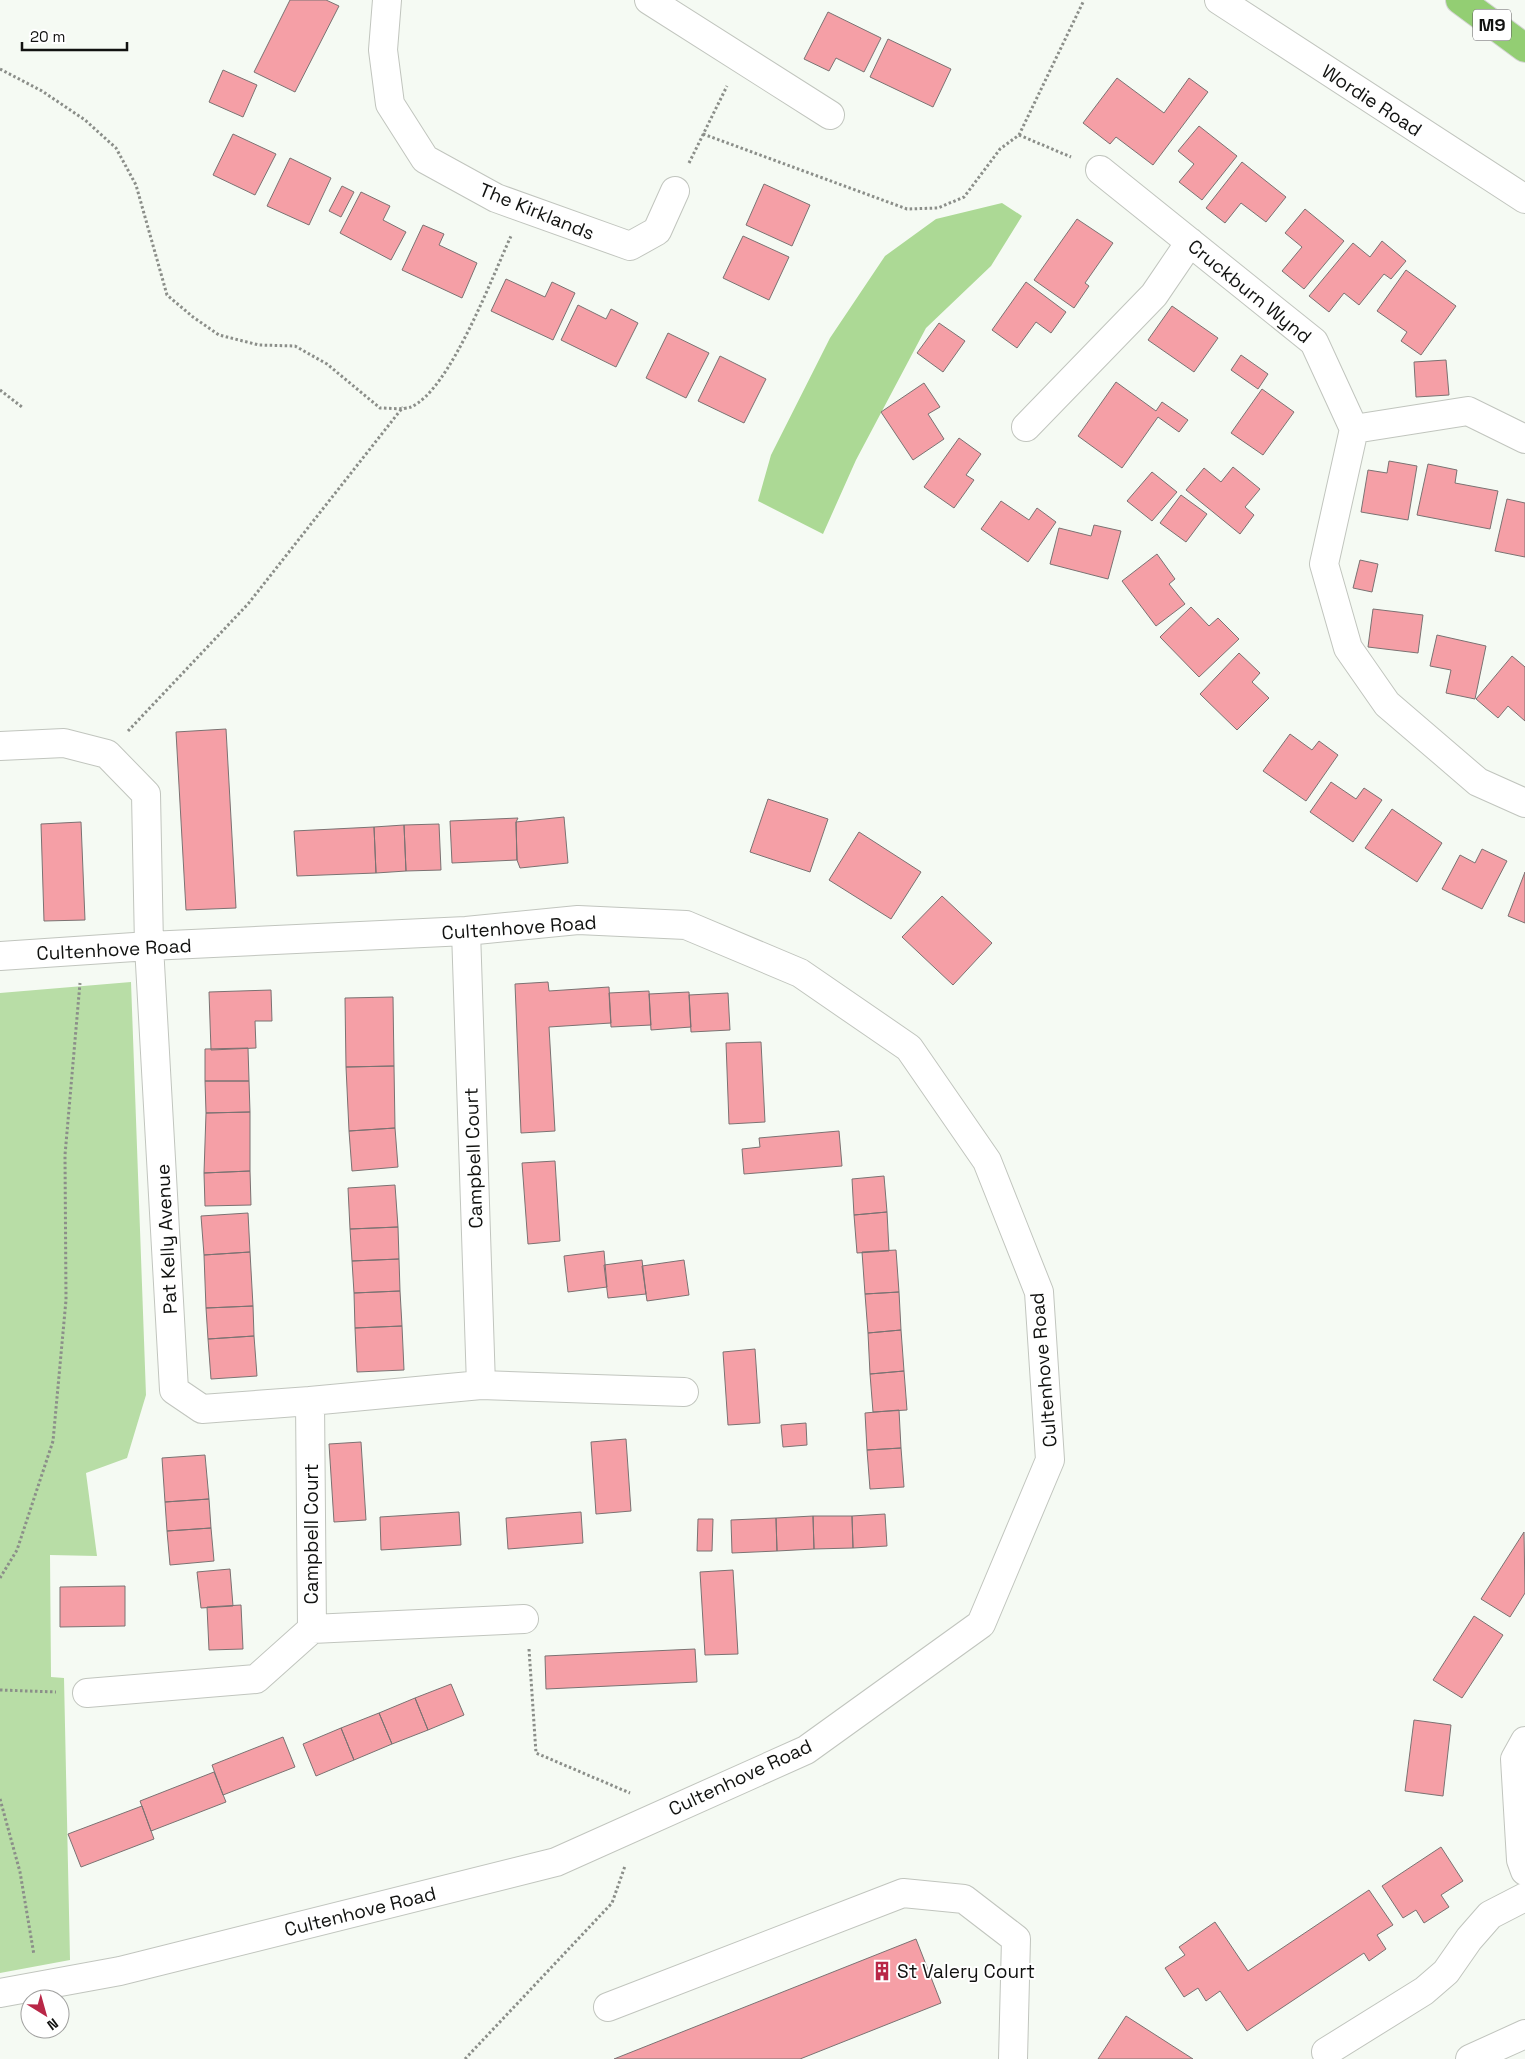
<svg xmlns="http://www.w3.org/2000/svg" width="1525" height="2059" viewBox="0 0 1525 2059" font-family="'Space Grotesk',sans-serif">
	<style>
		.green { fill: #b8dda6 }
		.forest { fill: #acd995 }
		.building { fill: #f59fa6; stroke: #7b7272 }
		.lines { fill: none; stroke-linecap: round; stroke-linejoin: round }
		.minor-casing { stroke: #c1c5be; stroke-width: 30 }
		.highway-casing { stroke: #d4d4d4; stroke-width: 30 }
		.path { stroke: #8b8e89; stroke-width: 3; stroke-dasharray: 2.5 2.5; stroke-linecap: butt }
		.minor { stroke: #fff; stroke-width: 28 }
		.highway { stroke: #93ce73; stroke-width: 28 }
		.labels { text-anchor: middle; stroke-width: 4; stroke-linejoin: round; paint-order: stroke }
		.shield { fill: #fff; stroke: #585958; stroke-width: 1 }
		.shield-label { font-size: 18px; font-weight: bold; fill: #111210 }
		.street-label { font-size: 19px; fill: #111210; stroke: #fff }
		.poi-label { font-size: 19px; fill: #111210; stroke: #fff; text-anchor: start }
	</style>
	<rect width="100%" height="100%" fill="#f5faf3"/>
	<!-- green -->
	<path class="green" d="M131,982L146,1395L127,1458L86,1473L97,1556L50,1555L51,1677L64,1678L70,1960L0,1973V993Z"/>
	<!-- forest -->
	<path class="forest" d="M1002,203L1022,216L991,266L926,328L856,460L823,534L758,501L771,455L830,338L885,256L936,219Z"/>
	<!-- building -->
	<path class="building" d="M290,0H326L339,6L295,92L254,72Z
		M828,12L881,38L864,72L836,58L829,71L804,59Z
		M888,39L951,69L933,107L870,77Z
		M223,70L257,85L243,117L209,102Z
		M1117,78L1164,113L1189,78L1208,92L1153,165L1116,137L1110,144L1083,123Z
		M1199,126L1237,156L1202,200L1179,182L1194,164L1178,151Z
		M233,134L276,154L255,195L213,175Z
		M290,158L331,178L309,225L267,206Z
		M1242,162L1286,197L1266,222L1241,203L1225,223L1206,208Z
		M764,184L810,205L792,246L746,225Z
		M342,186L354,192L341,217L329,211Z
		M361,192L390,206L383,220L406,232L391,260L340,233Z
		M1305,209L1344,241L1304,289L1282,271L1302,247L1285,233Z
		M1077,219L1113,243L1085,283L1089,286L1074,308L1034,280Z
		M423,225L444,234L439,245L477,263L462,298L402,270Z
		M743,236L789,257L769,300L723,278Z
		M1382,241L1406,261L1391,279L1384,274L1359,305L1344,293L1329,312L1309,296L1353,243L1370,257Z
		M1406,270L1456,306L1421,355L1401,341L1407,332L1377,311Z
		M506,279L545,297L552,282L575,293L553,340L491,311Z
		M1026,282L1066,312L1051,333L1036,322L1017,348L992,330Z
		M578,305L606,319L611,309L638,323L616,367L561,340Z
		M1172,306L1218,338L1194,372L1148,340Z
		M939,323L965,341L943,372L917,353Z
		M668,333L709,353L686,398L646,378Z
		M1241,355L1268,374L1258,389L1231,370Z
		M720,356L766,379L744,423L698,401Z
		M1446,360L1449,395L1416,397L1414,362Z
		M1116,382L1156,411L1162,402L1188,420L1179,432L1158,417L1122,468L1078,436Z
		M924,383L940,407L928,414L944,439L913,460L881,412Z
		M1262,389L1294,412L1263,455L1231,433Z
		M959,438L981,454L966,475L974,480L954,508L924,487Z
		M1389,461L1417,466L1408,520L1361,512L1368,470L1387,473Z
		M1428,464L1457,470L1455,483L1498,491L1490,529L1417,515Z
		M1233,467L1260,489L1245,507L1254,515L1240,534L1186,490L1204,468L1221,482Z
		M1152,472L1177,492L1152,521L1127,501Z
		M1181,495L1207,514L1186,542L1160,523Z
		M1507,499L1525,503V557L1495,551Z
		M1001,501L1029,520L1037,508L1056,522L1028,562L981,529Z
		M1094,525L1121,531L1108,579L1050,564L1059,528L1091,536Z
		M1157,554L1175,579L1169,584L1185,604L1156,626L1122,581Z
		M1360,560L1378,564L1372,592L1353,588Z
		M1191,607L1209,626L1218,618L1239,639L1199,677L1160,637Z
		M1373,609L1423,615L1418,653L1368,647Z
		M1437,635L1486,646L1475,699L1446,693L1451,670L1430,666Z
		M1239,653L1260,673L1252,682L1269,698L1237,730L1200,694Z
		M1512,656L1525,667V721L1508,706L1498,718L1476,699Z
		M226,729L236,908L186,910L176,732Z
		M1290,734L1312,750L1319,741L1338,755L1306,801L1263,771Z
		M1331,782L1356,799L1364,788L1382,800L1353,842L1310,812Z
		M768,799L828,819L810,872L750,852Z
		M1392,809L1442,843L1417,882L1365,848Z
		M564,817L568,863L520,868L517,860L516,822Z
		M518,818L516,822L517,860L452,863L450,821Z
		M81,822L85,920L44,921L41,824Z
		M439,824L441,870L406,871L404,825Z
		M404,825L406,871L376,873L374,827Z
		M374,827L376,873L297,876L294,831Z
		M859,832L921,872L891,919L829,880Z
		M1482,849L1507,861L1482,909L1442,889L1460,855L1475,863Z
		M1525,872V923L1508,916Z
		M942,896L992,943L953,985L902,937Z
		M548,982L549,991L609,987L611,1023L549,1027L555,1131L521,1133L515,984Z
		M271,990L272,1021H255L256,1048L211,1050L209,992Z
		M649,991L651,1025L611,1027L609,993Z
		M689,992L691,1027L651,1030L649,994Z
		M728,993L730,1030L691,1032L689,995Z
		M393,997L394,1066L346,1067L345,998Z
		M761,1042L765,1122L729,1124L726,1043Z
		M248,1048L249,1081H205V1049Z
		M394,1066L395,1128L349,1131L346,1067Z
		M205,1081H249L250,1112L206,1113Z
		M250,1112V1171L204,1173L206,1113Z
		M395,1128L398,1167L352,1171L349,1131Z
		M839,1131L842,1166L744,1174L742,1149L760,1147L759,1138Z
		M555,1161L560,1241L528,1244L522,1163Z
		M250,1171L251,1205L205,1206L204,1173Z
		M884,1176L887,1212L854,1215L852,1179Z
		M395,1185L398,1227L350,1229L348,1188Z
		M887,1212L889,1251L857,1253L854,1215Z
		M248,1213L250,1252L204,1255L201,1216Z
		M398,1227L399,1259L352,1261L350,1229Z
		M896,1250L899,1292L865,1294L862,1252Z
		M604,1251L607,1287L568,1292L564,1256Z
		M250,1252L253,1306L206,1308L204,1255Z
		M399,1259L400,1291L354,1293L352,1261Z
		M642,1260L646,1294L608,1298L604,1265Z
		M684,1260L689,1295L647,1301L642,1266Z
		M400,1291L402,1326L355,1328L354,1293Z
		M899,1292L901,1330L868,1333L865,1294Z
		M253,1306L254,1336L208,1339L206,1308Z
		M402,1326L404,1370L357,1372L355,1328Z
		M901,1330L904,1371L870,1374L868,1333Z
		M254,1336L257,1376L211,1379L208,1339Z
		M755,1349L760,1423L728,1425L723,1352Z
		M904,1371L907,1410L873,1412L870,1374Z
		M899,1410L901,1448L867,1450L865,1413Z
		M806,1423L807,1445L783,1447L781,1425Z
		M626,1439L631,1511L596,1514L591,1442Z
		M361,1442L366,1520L334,1522L329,1444Z
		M901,1448L904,1487L870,1489L867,1450Z
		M205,1455L209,1499L165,1502L162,1458Z
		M209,1499L211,1528L167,1531L165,1502Z
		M459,1512L461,1545L381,1550L380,1517Z
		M581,1512L583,1543L508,1549L506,1518Z
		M885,1514L887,1546L853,1548L852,1516Z
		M813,1516H852L853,1548L814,1549Z
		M813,1516L814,1549L777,1551L776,1518Z
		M776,1518L777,1551L732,1553L731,1520Z
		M698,1519H713L712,1551H697Z
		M211,1528L214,1561L170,1565L167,1531Z
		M1524,1532L1525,1593L1510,1617L1481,1599Z
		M230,1569L233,1606L201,1608L197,1572Z
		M733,1570L738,1654L705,1655L700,1572Z
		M125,1586V1626L60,1627V1587Z
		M241,1605L243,1649L209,1650L207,1607Z
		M1474,1616L1503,1635L1462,1698L1433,1680Z
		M695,1649L697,1682L546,1689L545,1656Z
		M451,1684L464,1715L428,1730L415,1698Z
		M415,1698L428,1730L392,1744L379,1713Z
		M379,1713L392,1744L354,1760L341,1728Z
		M1414,1720L1451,1725L1443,1796L1405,1791Z
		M341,1728L354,1760L316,1776L303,1744Z
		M283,1737L295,1767L223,1795L212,1765Z
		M214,1772L226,1802L151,1831L140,1801Z
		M142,1806L154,1839L81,1867L68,1834Z
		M1441,1847L1463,1881L1441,1895L1449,1907L1424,1923L1416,1910L1403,1918L1382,1886Z
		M1369,1890L1393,1925L1377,1935L1386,1949L1369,1961L1364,1953L1247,2031L1220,1991L1206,2001L1198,1988L1184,1997L1165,1968L1185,1955L1179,1947L1215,1922L1248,1971Z
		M916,1939L941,2003L800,2059H614Z
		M1126,2016L1193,2059H1098Z"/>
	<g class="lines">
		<defs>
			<path id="minor" d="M387,0L383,50L390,104L425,159L496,198L630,246L657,231L675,191
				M649,0L830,115
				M1219,0L1525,199
				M1100,170L1314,342L1354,429L1324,564L1348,648L1387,704L1478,782L1525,803
				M1026,427L1154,295L1190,242
				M1354,429L1468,411L1525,439
				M0,746L64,743L107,754L146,794L149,946L174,1390L202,1409L310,1401
				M466,931L481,1385
				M0,956L149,946L466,931L578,920L686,925L800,973L909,1048L987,1161L1039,1292L1050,1460L981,1624L806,1750L556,1862L120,1971L0,1993
				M312,1629L310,1401L481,1385L684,1392
				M87,1693L256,1679L312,1629L524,1619
				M1525,1741L1515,1759L1521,1860L1525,1871
				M608,2007L903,1893L964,1899L1016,1939L1013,2059
				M1326,2052L1424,1991L1446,1972L1469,1939L1490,1915L1525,1897
				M1470,2059L1525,2034"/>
			<path id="highway" d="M1460,0L1525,48"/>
		</defs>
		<!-- minor casing -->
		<use href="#minor" class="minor-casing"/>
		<!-- highway casing -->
		<use href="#highway" class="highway-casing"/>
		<!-- path -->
		<path class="path" d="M0,69L42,91L85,120L116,148L136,185L167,295L193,317L219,335L259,345L295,346L327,364L380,408C389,408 403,410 411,407C450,390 492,277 511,236
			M703,134L907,209L938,208L964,197L1000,149L1019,135L1084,0
			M1019,135L1071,157
			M689,163L727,86
			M0,390L22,407
			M128,731L248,604L403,407
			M0,1578L17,1550L53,1441L66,1300L65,1155L80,983
			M529,1649L536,1753L630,1793
			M0,1690L56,1692
			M0,1799L20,1872L34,1955
			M465,2059L612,1903L625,1866"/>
		<!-- minor -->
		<use href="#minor" class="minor"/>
		<!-- highway -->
		<use href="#highway" class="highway"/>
	</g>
	<!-- icons -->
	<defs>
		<symbol id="building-bare" viewBox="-9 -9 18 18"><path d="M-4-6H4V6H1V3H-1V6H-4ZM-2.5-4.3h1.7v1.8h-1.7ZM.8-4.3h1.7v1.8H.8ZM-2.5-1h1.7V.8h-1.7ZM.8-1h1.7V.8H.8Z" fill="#b92747" stroke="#fff" stroke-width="2.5" paint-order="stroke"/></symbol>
	</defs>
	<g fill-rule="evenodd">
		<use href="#building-bare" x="868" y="1957" width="28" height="28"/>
	</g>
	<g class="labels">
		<!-- shield labels -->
		<rect class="shield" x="1473" y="9.5" width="38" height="31" rx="4"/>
		<g class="shield-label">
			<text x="1492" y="31">M9</text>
		</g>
		<!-- street labels -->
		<g class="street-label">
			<text transform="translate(1372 100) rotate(33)" y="7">Wordie Road</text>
			<text transform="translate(537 211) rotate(22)" y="7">The Kirklands</text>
			<text transform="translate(1250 291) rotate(39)" y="7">Cruckburn Wynd</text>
			<text transform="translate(519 927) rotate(-4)" y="7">Cultenhove Road</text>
			<text transform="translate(114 949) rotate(-3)" y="7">Cultenhove Road</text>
			<text transform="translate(473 1158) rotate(-92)" y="7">Campbell Court</text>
			<text transform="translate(166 1239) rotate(-93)" y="7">Pat Kelly Avenue</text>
			<text transform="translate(1043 1370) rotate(-95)" y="7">Cultenhove Road</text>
			<text transform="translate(311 1534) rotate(-90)" y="7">Campbell Court</text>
			<text transform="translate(740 1777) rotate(-25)" y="7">Cultenhove Road</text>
			<text transform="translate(360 1911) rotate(-14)" y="7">Cultenhove Road</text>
		</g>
		<!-- poi labels -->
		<g class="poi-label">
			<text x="897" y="1978">St Valery Court</text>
		</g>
	</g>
	<!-- north arrow -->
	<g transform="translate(45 2014) rotate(143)"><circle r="24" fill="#ffffff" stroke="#a0a09f"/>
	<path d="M0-4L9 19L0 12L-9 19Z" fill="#b92747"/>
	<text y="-8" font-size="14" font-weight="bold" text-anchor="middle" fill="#111210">N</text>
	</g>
	<!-- scale -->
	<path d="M22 42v8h105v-8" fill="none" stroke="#111210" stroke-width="2.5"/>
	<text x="30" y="42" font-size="15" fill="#111210" stroke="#ffffff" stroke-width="4" paint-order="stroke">20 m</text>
</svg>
